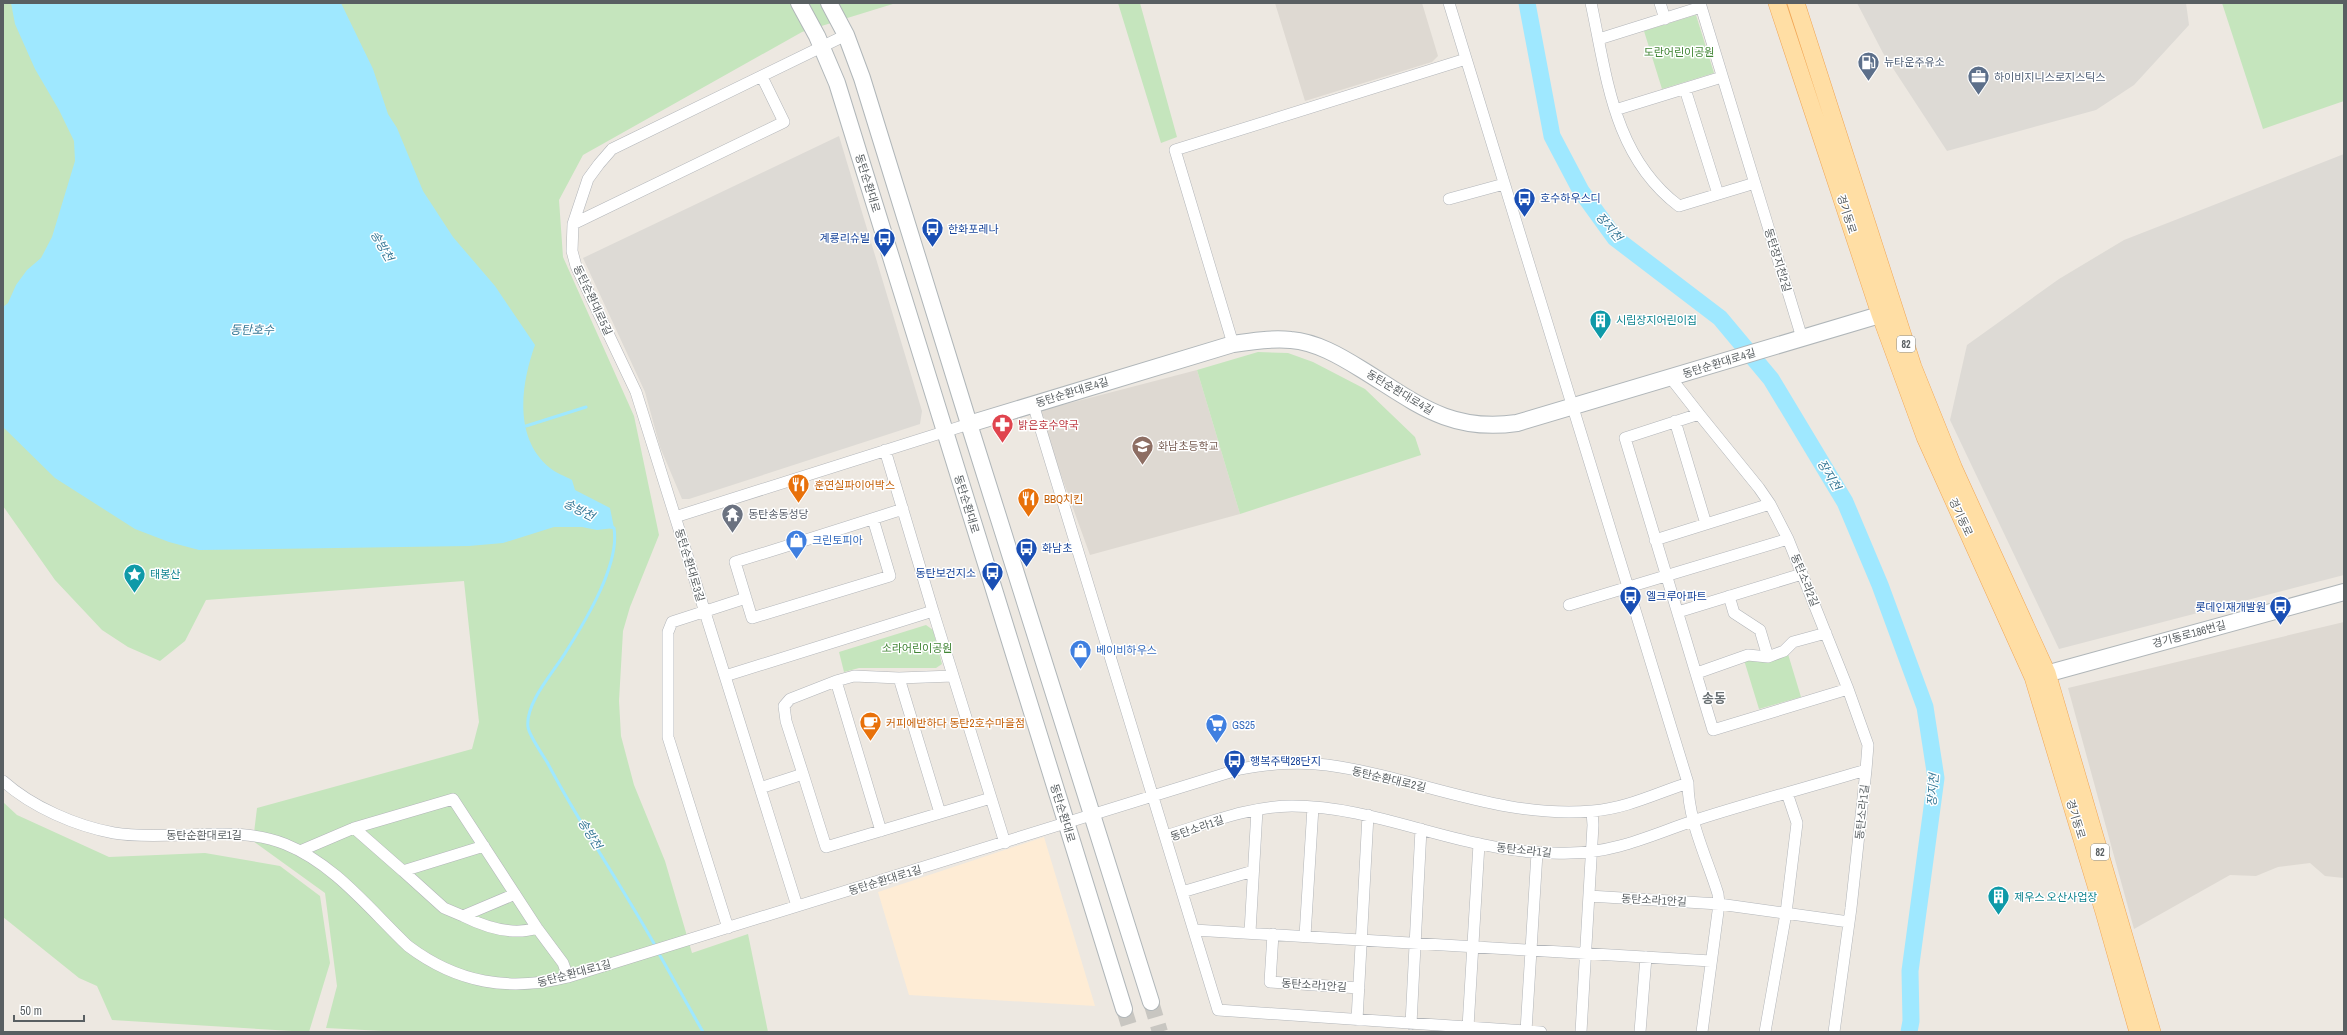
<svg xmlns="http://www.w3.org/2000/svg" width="2347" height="1035" viewBox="0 0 2347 1035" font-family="'Archivo Narrow','Noto Sans KR',sans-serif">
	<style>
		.commercial { fill: #feecd5 }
		.industrial { fill: #dddad5 }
		.education { fill: #ded9d2 }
		.green { fill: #c5e5bd }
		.water { fill: #9fe8ff }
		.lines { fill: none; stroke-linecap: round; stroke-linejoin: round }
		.stream { stroke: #9fe8ff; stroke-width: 3 }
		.river { stroke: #9fe8ff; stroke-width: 17 }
		.secondary-tunnel { stroke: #c8c6c1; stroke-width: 16; stroke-dasharray: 16 8; stroke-linecap: butt }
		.street-casing { stroke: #b2b5b9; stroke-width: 12 }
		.secondary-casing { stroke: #b0b6b9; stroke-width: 18 }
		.primary-casing { stroke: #f1a656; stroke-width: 18 }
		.street { stroke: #fff; stroke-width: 11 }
		.secondary { stroke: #fff; stroke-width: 16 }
		.primary { stroke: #ffdea4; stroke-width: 17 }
		.labels { text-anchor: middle; stroke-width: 3; stroke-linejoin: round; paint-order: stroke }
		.shield { fill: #fff; stroke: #8b8f91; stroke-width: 1 }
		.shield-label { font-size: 10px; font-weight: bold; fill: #595f62 }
		.park-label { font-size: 11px; fill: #418535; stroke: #fff }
		.service-label { font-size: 11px; fill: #4e5e75; stroke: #fff; text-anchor: start }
		.street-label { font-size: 11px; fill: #595f62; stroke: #fff }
		.transit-label { font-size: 11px; fill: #164399; stroke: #fff; text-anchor: start }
		.culture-label { font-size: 11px; fill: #0d838f; stroke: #fff; text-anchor: start }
		.health-label { font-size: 11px; fill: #be3a42; stroke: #fff; text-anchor: start }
		.education-label { font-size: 11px; fill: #785e54; stroke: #fff; text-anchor: start }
		.food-label { font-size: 11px; fill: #c56008; stroke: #fff; text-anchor: start }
		.worship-label { font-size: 11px; fill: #5b616d; stroke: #fff; text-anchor: start }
		.shop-label { font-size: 11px; fill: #366cbe; stroke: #fff; text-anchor: start }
		.water-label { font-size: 12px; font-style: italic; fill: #367896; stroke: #fff }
		.quarter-label { font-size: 13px; font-weight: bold; fill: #6a7174; stroke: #fff }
	</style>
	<rect width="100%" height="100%" fill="#ede8e1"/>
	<!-- commercial -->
	<path class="commercial" d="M1044,837L1095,1006L909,995L878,892Z"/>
	<!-- industrial -->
	<path class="industrial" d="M1857,3H2186L2189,25L2134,85L2096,110L1947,151L1883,53Z
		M839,136L922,411L920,424L689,499H682L660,447L645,392L583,258Z
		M2344,154V575L2059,649L1950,420L1967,345L2059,279L2124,240Z"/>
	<!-- education -->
	<path class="education" d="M1275,3H1422L1438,56L1432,62L1305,101Z
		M1197,370L1240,514L1090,555L1040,417L1043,410Z
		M2344,622V878L2325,876L2310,863L2278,867L2256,876L2230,875L2134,929L2068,688Z"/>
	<!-- green -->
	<path class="green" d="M3,3H896L802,32L583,155L559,200L563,257L634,416L659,535L630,607L623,631L619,701L621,736L634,785L665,861L692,953L748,934L768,1032H402L326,1028L337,986L325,893L253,841L257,808L472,749L479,722L464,581L206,600L185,641L160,661L128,647L102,630L55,580L3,506Z
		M1118,3H1140L1177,137L1161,143Z
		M2222,3H2344V101L2263,129Z
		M1696,15L1714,73L1662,89L1644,31Z
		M1258,352L1288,353L1313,362L1365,389L1415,437L1421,455L1240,514L1197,370Z
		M926,625L933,630L942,664L936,668H859L844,672L839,652Z
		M1788,654L1801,697L1759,709L1744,660Z
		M3,802L17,815L109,857L205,853L280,866L320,896L330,963L309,1032L112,1020L97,986L79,978L3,917Z"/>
	<!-- water -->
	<path class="water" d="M11,3H341L373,69L388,114L397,128L423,191L453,237L495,286L535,345C521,384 513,438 550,468C556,473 565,476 572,480L575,490L610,508L614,528L597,530L582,527H554L503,543L469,546L199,550L169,542L135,529L55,478L3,427V307L8,303L16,285L27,270L41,258L52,237L75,161L74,141L59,110L35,69L15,24Z"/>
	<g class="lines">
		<!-- stream -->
		<path class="stream" d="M526,426L586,407
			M611,527L614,528C620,564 586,620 567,650C555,671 525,702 528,727C529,735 542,754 547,762C580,825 621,884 656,947
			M658,952L703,1032"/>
		<!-- river -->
		<path class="river" d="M1527,3L1552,136L1581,191L1615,238L1720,318L1771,379L1845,502L1880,585L1925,707L1936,778L1910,971L1911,1021L1909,1032"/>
		<!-- secondary-tunnel -->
		<path class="secondary-tunnel" d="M1151,1002L1160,1032
			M1124,1009L1131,1032"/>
		<defs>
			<path id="street" d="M1449,3L1688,783C1688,821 1707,858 1718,894L1719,904L1702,1032
				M1591,3C1607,77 1613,156 1679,206L1755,183
				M1660,3L1665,19
				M1700,3L1802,338
				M1599,39L1701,7
				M1685,89L1718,194
				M1615,110L1722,77
				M1449,199L1504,184
				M573,224L784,122L762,77
				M1233,344L1175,150L1466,59
				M1670,377L1699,414
				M1033,404L1218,1010L1541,1032
				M1699,414L1759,488L1770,504L1788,539L1848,689L1713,730L1625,438Z
				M1675,421L1706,524
				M885,450L933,611
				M675,517L969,424
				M873,519L890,576L752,618L735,562C791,545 847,527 903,509
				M1655,540L1770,504
				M1729,596L1734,613L1760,630L1768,657
				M1569,605L1788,539
				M1678,612L1802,574
				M1697,673L1748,655L1768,657L1784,651L1793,642L1826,633
				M725,676L933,611L1005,843
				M899,678L953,676
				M1848,689L1868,745L1866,770
				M803,774L786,721L784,706L790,699L836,681
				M3,781C32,807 76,826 114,833C137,837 161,835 184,835C218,834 253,831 285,844C335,864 370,910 408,946C457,983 509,992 568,977L1240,769C1270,764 1297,761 1327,765C1417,777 1500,819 1592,811C1625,809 1657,793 1688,783
				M760,788L803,774L826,847L991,798
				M354,828L403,871L484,846
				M881,831L836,681L854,676L899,678L940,813
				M1165,836C1206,824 1249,806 1292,806C1357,806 1417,831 1480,844C1510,851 1539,854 1570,853C1616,853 1653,834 1696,820C1752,802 1809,787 1866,770L1851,908L1834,1032
				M300,851L354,828L453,799L537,928L563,963L568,977
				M403,871L444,908L463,916L515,894
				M1182,892L1253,871
				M1589,896L1719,904L1849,922
				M797,906L636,392L576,266L572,251L573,224L588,179L599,164L612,149L846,35
				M463,916C485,927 513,936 537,928
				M728,928L668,737V632L672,622L746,598
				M1194,930L1711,961
				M1250,932L1257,810
				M1273,934L1270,982L1359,988
				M1305,936L1313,807
				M1357,1020L1368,815
				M1411,1024L1421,829
				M1468,1027L1479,844
				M1526,1031L1537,853
				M1581,1032L1593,825L1592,811
				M1640,1032L1646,957
				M1765,1032L1786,913L1797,823L1787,793"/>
			<path id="secondary" d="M799,3L817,36L837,83L1124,1009
				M829,3L846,35L862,78L969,424L1151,1002
				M969,424L1233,344C1252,341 1272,338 1291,340C1316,342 1340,356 1361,369C1415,402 1449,433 1517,423L1893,311
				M2035,677L2344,592"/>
			<path id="primary" d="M1777,3L1880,314L1925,437L2033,677L2104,912L2138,1032
				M1796,3L1913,367L1954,469L2047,673L2152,1032"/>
		</defs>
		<!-- street casing -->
		<use href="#street" class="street-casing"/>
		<!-- secondary casing -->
		<use href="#secondary" class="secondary-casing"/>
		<!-- primary casing -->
		<use href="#primary" class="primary-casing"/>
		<!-- street -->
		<use href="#street" class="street"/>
		<!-- secondary -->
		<use href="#secondary" class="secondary"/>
		<!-- primary -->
		<use href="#primary" class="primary"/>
	</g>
	<!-- icons -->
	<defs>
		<symbol id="fuel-pin" viewBox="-11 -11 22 30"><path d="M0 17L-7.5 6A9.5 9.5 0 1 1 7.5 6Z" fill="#5c6f8a" stroke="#fff"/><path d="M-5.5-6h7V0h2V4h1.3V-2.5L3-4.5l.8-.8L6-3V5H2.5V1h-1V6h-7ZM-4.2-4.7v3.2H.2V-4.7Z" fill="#fff"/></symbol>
		<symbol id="office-pin" viewBox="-11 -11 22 30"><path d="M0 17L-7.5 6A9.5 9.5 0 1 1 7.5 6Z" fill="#5c6f8a" stroke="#fff"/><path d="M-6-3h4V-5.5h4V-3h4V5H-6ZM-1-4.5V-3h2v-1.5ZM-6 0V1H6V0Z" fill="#fff"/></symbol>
		<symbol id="bus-pin" viewBox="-11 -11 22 30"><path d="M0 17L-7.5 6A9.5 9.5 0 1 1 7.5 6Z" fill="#1a4fb4" stroke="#fff"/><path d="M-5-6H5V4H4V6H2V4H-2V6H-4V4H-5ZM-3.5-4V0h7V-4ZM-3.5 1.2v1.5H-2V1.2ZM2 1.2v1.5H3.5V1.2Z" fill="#fff"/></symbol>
		<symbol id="building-pin" viewBox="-11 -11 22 30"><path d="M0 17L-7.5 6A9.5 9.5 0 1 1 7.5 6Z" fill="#0f9aa8" stroke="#fff"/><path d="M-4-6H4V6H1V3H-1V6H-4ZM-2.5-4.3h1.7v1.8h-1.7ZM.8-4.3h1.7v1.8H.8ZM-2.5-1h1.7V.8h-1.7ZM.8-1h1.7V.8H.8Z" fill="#fff"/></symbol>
		<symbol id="pharmacy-pin" viewBox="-11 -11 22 30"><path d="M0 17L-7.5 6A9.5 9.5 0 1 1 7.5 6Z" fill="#e0444e" stroke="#fff"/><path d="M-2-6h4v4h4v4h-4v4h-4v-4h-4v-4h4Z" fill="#fff"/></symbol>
		<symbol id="school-pin" viewBox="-11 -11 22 30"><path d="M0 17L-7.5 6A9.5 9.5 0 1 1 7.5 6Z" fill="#8d6e63" stroke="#fff"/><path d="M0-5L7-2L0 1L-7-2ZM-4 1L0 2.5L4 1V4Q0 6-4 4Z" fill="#fff"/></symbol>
		<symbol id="restaurant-pin" viewBox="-11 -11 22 30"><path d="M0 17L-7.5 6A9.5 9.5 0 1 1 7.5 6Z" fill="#e8710a" stroke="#fff"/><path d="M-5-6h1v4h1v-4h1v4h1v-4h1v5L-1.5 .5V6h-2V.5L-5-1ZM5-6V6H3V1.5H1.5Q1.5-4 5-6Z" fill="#fff"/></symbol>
		<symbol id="temple-pin" viewBox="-11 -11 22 30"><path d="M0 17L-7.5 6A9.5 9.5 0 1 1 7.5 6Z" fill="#6b7280" stroke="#fff"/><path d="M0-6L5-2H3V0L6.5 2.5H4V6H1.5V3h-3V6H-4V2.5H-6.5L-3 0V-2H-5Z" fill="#fff"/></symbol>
		<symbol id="shop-pin" viewBox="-11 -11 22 30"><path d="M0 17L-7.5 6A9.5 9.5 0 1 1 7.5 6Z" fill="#3f7fe0" stroke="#fff"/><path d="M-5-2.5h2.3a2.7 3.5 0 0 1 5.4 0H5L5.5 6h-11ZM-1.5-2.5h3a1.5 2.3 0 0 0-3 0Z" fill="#fff"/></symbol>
		<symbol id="sight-pin" viewBox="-11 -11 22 30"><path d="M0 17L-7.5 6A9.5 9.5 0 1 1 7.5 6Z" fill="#0f9aa8" stroke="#fff"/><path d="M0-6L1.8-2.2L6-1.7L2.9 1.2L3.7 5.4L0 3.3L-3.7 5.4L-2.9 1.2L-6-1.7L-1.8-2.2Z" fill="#fff"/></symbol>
		<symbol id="cafe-pin" viewBox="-11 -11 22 30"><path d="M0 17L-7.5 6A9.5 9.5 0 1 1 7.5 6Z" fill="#e8710a" stroke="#fff"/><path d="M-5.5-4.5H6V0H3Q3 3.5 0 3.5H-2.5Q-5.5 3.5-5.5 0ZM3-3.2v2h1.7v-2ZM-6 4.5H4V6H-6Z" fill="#fff"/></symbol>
		<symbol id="supermarket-pin" viewBox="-11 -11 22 30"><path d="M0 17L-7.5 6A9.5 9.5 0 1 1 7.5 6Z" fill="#3f7fe0" stroke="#fff"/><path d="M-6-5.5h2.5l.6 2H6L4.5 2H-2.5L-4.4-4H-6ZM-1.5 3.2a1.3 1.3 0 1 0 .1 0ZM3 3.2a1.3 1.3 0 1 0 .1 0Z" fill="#fff"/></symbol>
	</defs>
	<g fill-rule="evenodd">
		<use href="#fuel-pin" x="1856" y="50" width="25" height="34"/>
		<use href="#office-pin" x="1966" y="64" width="25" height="34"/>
		<use href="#bus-pin" x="1512" y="186" width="25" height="34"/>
		<use href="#bus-pin" x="920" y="216" width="25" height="34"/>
		<use href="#bus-pin" x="872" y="226" width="25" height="34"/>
		<use href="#building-pin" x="1588" y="308" width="25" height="34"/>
		<use href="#pharmacy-pin" x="990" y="412" width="25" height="34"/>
		<use href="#school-pin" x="1130" y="434" width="25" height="34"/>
		<use href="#restaurant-pin" x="786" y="472" width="25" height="34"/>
		<use href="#restaurant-pin" x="1016" y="486" width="25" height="34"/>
		<use href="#temple-pin" x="720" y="502" width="25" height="34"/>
		<use href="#shop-pin" x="784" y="528" width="25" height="34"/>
		<use href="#bus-pin" x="1014" y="536" width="25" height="34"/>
		<use href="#bus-pin" x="980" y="560" width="25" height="34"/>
		<use href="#sight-pin" x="122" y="562" width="25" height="34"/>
		<use href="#bus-pin" x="1618" y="584" width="25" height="34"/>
		<use href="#bus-pin" x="2268" y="594" width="25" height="34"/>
		<use href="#shop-pin" x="1068" y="638" width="25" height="34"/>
		<use href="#cafe-pin" x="858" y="710" width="25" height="34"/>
		<use href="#supermarket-pin" x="1204" y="712" width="25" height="34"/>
		<use href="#bus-pin" x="1222" y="748" width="25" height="34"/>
		<use href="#building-pin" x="1986" y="884" width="25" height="34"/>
	</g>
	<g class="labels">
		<!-- shield labels -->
		<g class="shield">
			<rect x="1897" y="336" width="18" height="16" rx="3"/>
			<rect x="2091" y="844" width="18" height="16" rx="3"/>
		</g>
		<g class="shield-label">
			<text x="1906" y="348">82</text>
			<text x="2100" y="856">82</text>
		</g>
		<!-- park labels -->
		<g class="park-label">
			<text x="1679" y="56">도란어린이공원</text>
			<text x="917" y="652">소라어린이공원</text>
		</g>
		<!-- service labels -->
		<g class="service-label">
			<text x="1884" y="66">뉴타운주유소</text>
			<text x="1994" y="81">하이비지니스로지스틱스</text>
		</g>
		<!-- street labels -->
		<g class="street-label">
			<text transform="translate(868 183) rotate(73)" y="4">동탄순환대로</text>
			<text transform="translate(1847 214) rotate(72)" y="4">경기동로</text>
			<text transform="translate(1778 260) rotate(73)" y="4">동탄장지천2길</text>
			<text transform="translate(593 300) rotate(65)" y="4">동탄순환대로5길</text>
			<text transform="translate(1719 363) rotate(-17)" y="4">동탄순환대로4길</text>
			<text transform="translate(1072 392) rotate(-17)" y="4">동탄순환대로4길</text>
			<text transform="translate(1400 392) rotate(31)" y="4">동탄순환대로4길</text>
			<text transform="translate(967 504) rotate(73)" y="4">동탄순환대로</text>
			<text transform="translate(1961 517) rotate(65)" y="4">경기동로</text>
			<text transform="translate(690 565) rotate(73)" y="4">동탄순환대로3길</text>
			<text transform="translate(1805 580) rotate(68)" y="4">동탄소라2길</text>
			<text transform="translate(2189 634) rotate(-15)" y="4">경기동로186번길</text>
			<text transform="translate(1389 779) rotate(13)" y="4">동탄순환대로2길</text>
			<text transform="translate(1862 812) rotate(-84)" y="4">동탄소라1길</text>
			<text transform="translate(1063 813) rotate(73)" y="4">동탄순환대로</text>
			<text transform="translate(2076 819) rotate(73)" y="4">경기동로</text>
			<text transform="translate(1197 828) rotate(-19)" y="4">동탄소라1길</text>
			<text x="204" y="839">동탄순환대로1길</text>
			<text transform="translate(1524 850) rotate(6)" y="4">동탄소라1길</text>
			<text transform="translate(885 880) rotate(-17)" y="4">동탄순환대로1길</text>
			<text transform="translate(1654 900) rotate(3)" y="4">동탄소라1안길</text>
			<text transform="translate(574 973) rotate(-15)" y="4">동탄순환대로1길</text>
			<text transform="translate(1314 985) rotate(4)" y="4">동탄소라1안길</text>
		</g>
		<!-- transit labels -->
		<g class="transit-label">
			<text x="1540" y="202">호수하우스디</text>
			<text x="948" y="233">한화포레나</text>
			<text x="870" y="242" text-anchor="end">계룡리슈빌</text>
			<text x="1042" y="552">화남초</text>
			<text x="976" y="577" text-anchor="end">동탄보건지소</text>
			<text x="1646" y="600">엘크루아파트</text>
			<text x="2266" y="611" text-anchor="end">롯데인재개발원</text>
			<text x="1250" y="765">행복주택28단지</text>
		</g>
		<!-- culture labels -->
		<g class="culture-label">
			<text x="1616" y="324">시립장지어린이집</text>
			<text x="150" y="578">태봉산</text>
			<text x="2014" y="901">제우스 오산사업장</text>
		</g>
		<!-- health labels -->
		<g class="health-label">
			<text x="1018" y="429">밝은호수약국</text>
		</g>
		<!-- education labels -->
		<g class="education-label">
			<text x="1158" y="450">화남초등학교</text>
		</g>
		<!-- food labels -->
		<g class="food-label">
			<text x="814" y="489">훈연실파이어박스</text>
			<text x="1044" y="503">BBQ치킨</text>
			<text x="886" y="727">커피에반하다 동탄2호수마을점</text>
		</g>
		<!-- worship labels -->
		<g class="worship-label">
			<text x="748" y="518">동탄송동성당</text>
		</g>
		<!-- shop labels -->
		<g class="shop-label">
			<text x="812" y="544">크린토피아</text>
			<text x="1096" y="654">베이비하우스</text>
			<text x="1232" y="729">GS25</text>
		</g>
		<!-- water labels -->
		<g class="water-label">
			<text transform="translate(1609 227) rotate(50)" y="4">장지천</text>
			<text transform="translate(382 246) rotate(60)" y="4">송방천</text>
			<text x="252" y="334">동탄호수</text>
			<text transform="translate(1829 475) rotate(59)" y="4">장지천</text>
			<text transform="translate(579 510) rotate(27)" y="4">송방천</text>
			<text transform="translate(1933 790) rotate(-86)" y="4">장지천</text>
			<text transform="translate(590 834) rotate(58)" y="4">송방천</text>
		</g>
		<!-- quarter labels -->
		<g class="quarter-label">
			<text x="1714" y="703">송동</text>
		</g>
	</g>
	<!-- border -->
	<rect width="2347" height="1035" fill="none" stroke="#595f62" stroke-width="8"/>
	<!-- scale -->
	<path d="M14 1015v6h70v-6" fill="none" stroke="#595f62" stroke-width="2"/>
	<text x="20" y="1015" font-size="12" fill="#595f62" stroke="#ffffff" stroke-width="3" paint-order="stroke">50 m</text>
</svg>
